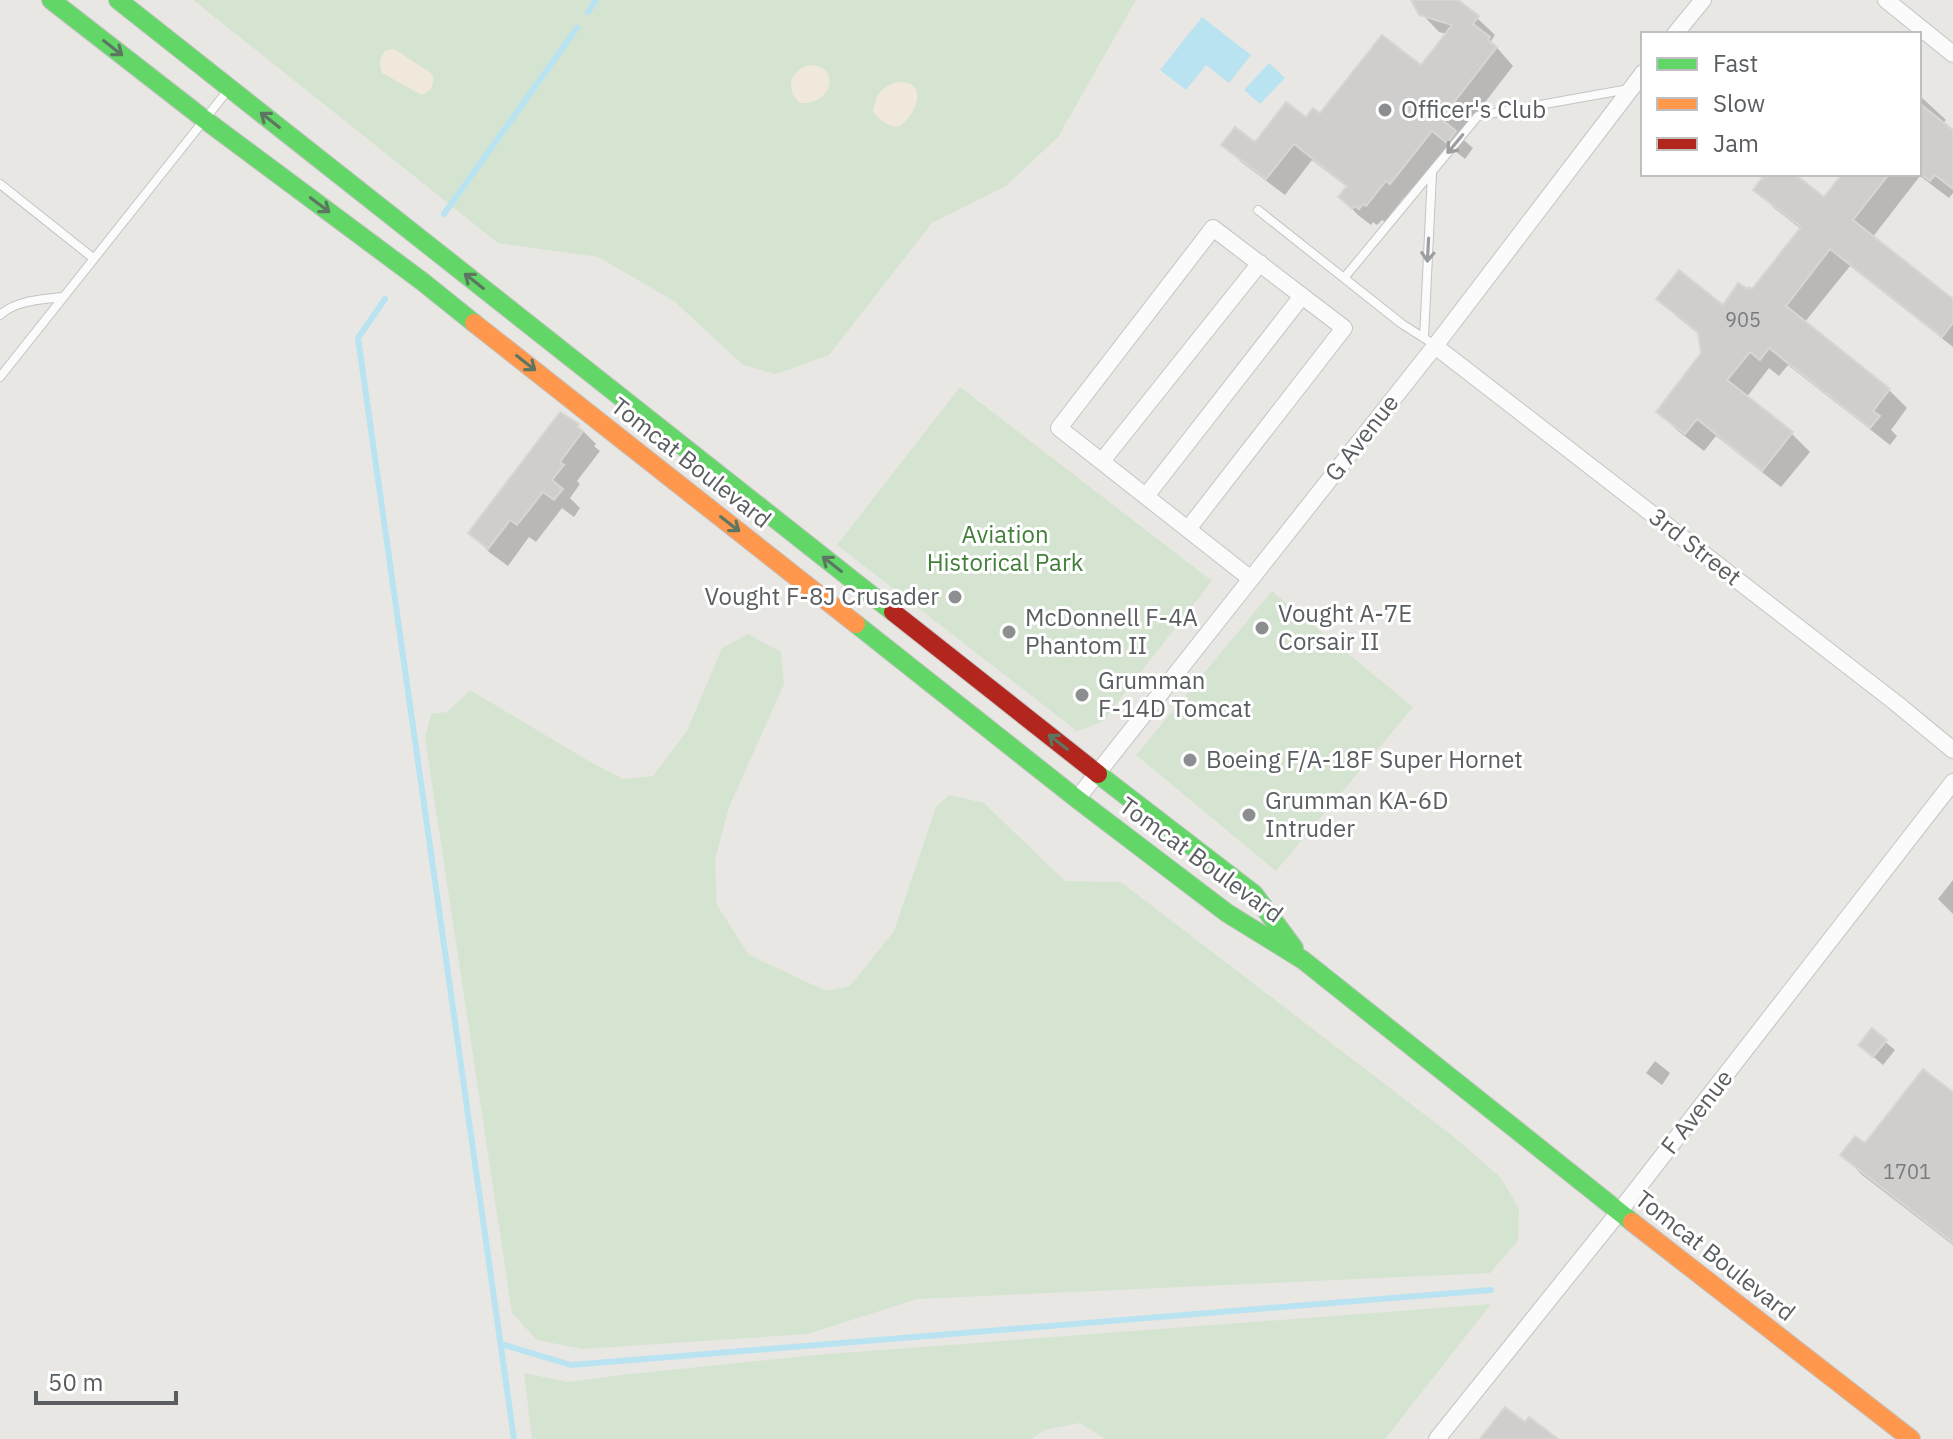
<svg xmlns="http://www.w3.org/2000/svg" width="1953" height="1439" viewBox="0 0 1953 1439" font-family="'IBM Plex Sans',sans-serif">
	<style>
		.green { fill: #d5e4d0 }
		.sand { fill: #f0e8da }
		.water { fill: #bae3f1 }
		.shadow { fill: #0003 }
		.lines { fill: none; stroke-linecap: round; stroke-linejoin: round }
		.stream { stroke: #bae3f1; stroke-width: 6 }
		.building { fill: #d0cecd; stroke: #d8d6d3; stroke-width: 2 }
		.lane-casing { stroke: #c3c4c4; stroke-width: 10 }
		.street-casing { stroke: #c3c4c4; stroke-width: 18 }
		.fast-casing { stroke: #c3c4c3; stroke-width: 20 }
		.slow-casing { stroke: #c3c4c3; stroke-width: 20 }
		.jam-casing { stroke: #c3c4c3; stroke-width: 20 }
		.lane { stroke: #fcfbfb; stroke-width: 8 }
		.street { stroke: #fcfbfb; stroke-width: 16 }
		.fast { stroke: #63d668; stroke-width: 18 }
		.slow { stroke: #ff974d; stroke-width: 18 }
		.jam { stroke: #b3261e; stroke-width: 18 }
		.oneway { stroke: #5c7662 }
		.oneway2 { stroke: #9b9d9f }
		.poi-dot { fill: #8c8e8f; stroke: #fff; stroke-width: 3 }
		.labels { text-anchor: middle; stroke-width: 6; stroke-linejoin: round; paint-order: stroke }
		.number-label { font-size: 20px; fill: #797b7d }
		.poi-label { font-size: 24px; fill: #5a5e61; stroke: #fff; text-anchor: start }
		.street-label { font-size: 24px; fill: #5a5e61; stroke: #fff }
		.park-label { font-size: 24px; fill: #437f3b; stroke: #fff }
	</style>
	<rect width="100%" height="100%" fill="#e9e7e4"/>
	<!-- green -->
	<path class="green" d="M193,0H1136L1058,137L1006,186L932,223L829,355L776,374L743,365L674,301L598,257L498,243Z
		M960,387L1212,581L1102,722L1077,731L837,545Z
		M1272,591L1413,707L1276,871L1136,755Z
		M748,634L781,652L784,684L729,807L715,860L717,905L749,955L826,991L850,986L894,931L936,807L949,795L984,803L1065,881L1121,882L1454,1137L1500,1177L1519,1208L1518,1241L1490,1273L917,1299L808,1334L582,1349L537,1340L512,1313L425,738L431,714L447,712L470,690L592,763L623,779L653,776L687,731L722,648Z
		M1491,1304L1385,1439H1105L1080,1423L1044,1430L1032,1439H532L524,1373L568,1382L621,1375L815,1355Z"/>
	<!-- sand -->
	<path class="sand" d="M394,49L431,73L434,79L431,89L424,94H420L382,73C379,64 379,55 387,50Z
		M810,65C843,67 831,106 800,103C785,89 789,70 810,65Z
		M897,82C903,82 911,82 915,88C923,99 909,122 898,127C888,126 878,120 873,111C877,92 880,89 897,82Z"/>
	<!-- water -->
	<path class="water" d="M1202,17L1251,55L1229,83L1206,65L1186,90L1160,70Z
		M1269,63L1285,78L1260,104L1244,90Z"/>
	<!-- shadow -->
	<path class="shadow" d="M1415,0H1455L1477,18L1495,35L1491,41L1513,66L1459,136L1473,148L1465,159L1450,147L1409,200L1404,197L1385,222L1382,220L1377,225L1373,222L1371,225L1358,215L1340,197L1348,188L1312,160L1285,195L1241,162L1224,145H1255L1421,68L1447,34L1439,32L1421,13Z
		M1919,95L1946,120L1942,124L1953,132V193L1949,198L1920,176L1872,238L1953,301V347L1850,266L1804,323L1889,390L1907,408L1891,430L1897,436L1890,445L1788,365L1779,376L1769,368L1746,398L1791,433L1810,452L1781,487L1716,436L1704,451L1677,430L1658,411L1703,354L1700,335L1677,317L1659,299L1724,307L1752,292L1801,229L1774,208L1756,189L1768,174H1791L1824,200L1845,174H1919Z
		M578,426L596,444L594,446L600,451L577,481L580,484L570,498L580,508L574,517L562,508L536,542L529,537L508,566L489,552L471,533Z
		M1953,880V914L1938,899Z
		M1872,1031L1895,1050L1883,1065L1870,1054Z
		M1655,1061L1670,1073L1662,1085L1646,1073Z
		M1953,1095V1245L1861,1174L1843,1155L1866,1146Z"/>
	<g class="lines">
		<!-- stream -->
		<path class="stream" d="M588,12L596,0
			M444,214L577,28
			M385,299L358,338L514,1439
			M501,1344L571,1365L1491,1290"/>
	</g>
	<!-- building -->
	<path class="building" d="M1411,0H1458L1479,16L1473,24L1490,37L1488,40L1497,47L1441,119L1456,131L1447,143L1432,131L1390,184L1386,181L1366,206L1363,204L1359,209L1355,206L1352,209L1338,197L1347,186L1294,144L1266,179L1221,145L1235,127L1255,142L1286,102L1306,117L1313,108L1320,113L1382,35L1421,65L1452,25L1419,15Z
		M1919,103L1953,130V189L1935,175L1930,181L1919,173Z
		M1765,174H1795L1824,197L1842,174H1889L1853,220L1953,299V323L1942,337L1830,249L1786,306L1890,389L1873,411L1880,416L1870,428L1769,348L1760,360L1750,352L1727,380L1793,432L1762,471L1697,419L1685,434L1656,412L1701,353L1698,332L1656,299L1679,270L1723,305L1738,283L1748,289L1749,287L1752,289L1801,227L1753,190Z
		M560,412L579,424L577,427L583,431L560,462L564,465L552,480L563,489L554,500L543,492L517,525L510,520L488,549L468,533Z
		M1872,1028L1887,1040L1873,1057L1858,1045Z
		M1923,1069L1953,1092V1243L1840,1155L1855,1136L1865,1143Z
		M1505,1407L1525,1422L1529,1417L1558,1439H1480Z"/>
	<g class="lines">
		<defs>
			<path id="lane" d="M0,184L93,258
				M1258,210L1402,324L1435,345
				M1344,278L1478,116L1629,89
				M0,315C17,300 40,300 62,297
				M1424,338L1432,173
				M0,377L228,90"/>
			<path id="street" d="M1886,0L1953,54
				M1675,34L1703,0
				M1435,346L1896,703L1953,750
				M1102,461L1260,263
				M1146,496L1302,296
				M1188,529L1344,328L1213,228L1059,428C1123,478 1187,529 1251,579
				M1077,799L1435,346L1643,73
				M1437,1439L1619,1212L1953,782"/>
			<path id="fast" d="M51,0L204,119L423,282L474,323
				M118,0L893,612
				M856,624L1077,799L1227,913L1303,960L1632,1222
				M1098,774L1254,894L1294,948"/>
			<path id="slow" d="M474,323L856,624
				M1632,1222L1911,1439"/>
			<path id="jam" d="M893,612L1098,774"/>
		</defs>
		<!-- lane casing -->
		<use href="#lane" class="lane-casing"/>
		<!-- street casing -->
		<use href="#street" class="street-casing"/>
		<!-- fast casing -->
		<use href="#fast" class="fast-casing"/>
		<!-- slow casing -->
		<use href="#slow" class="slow-casing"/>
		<!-- jam casing -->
		<use href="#jam" class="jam-casing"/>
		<!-- lane -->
		<use href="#lane" class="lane"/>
		<!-- street -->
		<use href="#street" class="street"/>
		<!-- fast -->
		<use href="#fast" class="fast"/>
		<!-- slow -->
		<use href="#slow" class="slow"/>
		<!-- jam -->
		<use href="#jam" class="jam"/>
	</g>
	<!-- one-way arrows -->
	<defs><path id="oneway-shaft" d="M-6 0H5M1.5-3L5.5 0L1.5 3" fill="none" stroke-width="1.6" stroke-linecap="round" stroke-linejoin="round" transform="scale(2)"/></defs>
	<g class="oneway">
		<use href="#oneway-shaft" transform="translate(113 48) rotate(38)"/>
		<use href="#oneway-shaft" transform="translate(270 120) rotate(-142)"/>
		<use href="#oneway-shaft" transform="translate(320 205) rotate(37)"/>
		<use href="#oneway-shaft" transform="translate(474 281) rotate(-142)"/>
		<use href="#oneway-shaft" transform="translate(526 363) rotate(38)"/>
		<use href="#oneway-shaft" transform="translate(730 524) rotate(38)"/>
		<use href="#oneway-shaft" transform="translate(832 564) rotate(-142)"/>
		<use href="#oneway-shaft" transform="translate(1058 742) rotate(-142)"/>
	</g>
	<g class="oneway2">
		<use href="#oneway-shaft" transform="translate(1455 144) rotate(130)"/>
		<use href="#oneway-shaft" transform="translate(1428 250) rotate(93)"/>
	</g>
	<!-- markers -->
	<g class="poi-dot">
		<circle cx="1385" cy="110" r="8"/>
		<circle cx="955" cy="597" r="8"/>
		<circle cx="1262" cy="628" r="8"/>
		<circle cx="1009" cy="632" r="8"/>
		<circle cx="1082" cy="695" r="8"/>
		<circle cx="1190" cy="760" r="8"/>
		<circle cx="1249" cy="815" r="8"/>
	</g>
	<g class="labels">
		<!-- number labels -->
		<g class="number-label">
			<text x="1743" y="327">905</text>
			<text x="1907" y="1179">1701</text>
		</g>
		<!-- poi labels -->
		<g class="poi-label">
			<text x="1401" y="118">Officer's Club</text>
			<text x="939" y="605" text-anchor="end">Vought F-8J Crusader</text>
			<text x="1278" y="622">Vought A-7E<tspan x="1278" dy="28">Corsair II</tspan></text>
			<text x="1025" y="626">McDonnell F-4A<tspan x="1025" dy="28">Phantom II</tspan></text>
			<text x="1098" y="689">Grumman<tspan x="1098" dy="28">F-14D Tomcat</tspan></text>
			<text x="1206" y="768">Boeing F/A-18F Super Hornet</text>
			<text x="1265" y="809">Grumman KA-6D<tspan x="1265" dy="28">Intruder</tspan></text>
		</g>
		<!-- street labels -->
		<g class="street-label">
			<text transform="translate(1362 438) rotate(-52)" y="8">G Avenue</text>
			<text transform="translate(691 463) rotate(38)" y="8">Tomcat Boulevard</text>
			<text transform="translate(1695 547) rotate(38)" y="8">3rd Street</text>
			<text transform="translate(1201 860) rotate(36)" y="8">Tomcat Boulevard</text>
			<text transform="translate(1697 1112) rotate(-52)" y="8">F Avenue</text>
			<text transform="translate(1715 1256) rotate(38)" y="8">Tomcat Boulevard</text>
		</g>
		<!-- park labels -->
		<g class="park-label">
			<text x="1005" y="543">Aviation<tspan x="1005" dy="28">Historical Park</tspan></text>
		</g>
	</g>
	<!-- legend -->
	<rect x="1641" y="32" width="280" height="144" fill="#ffffff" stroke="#bdbfc0" stroke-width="2"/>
	<rect x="1657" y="58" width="40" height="12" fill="#63d668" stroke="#bdbfc0" stroke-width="2"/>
	<text x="1713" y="72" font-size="24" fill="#5a5e61">Fast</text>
	<rect x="1657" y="98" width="40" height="12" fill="#ff974d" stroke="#bdbfc0" stroke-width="2"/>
	<text x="1713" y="112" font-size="24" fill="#5a5e61">Slow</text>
	<rect x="1657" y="138" width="40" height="12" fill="#b3261e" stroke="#bdbfc0" stroke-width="2"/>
	<text x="1713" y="152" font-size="24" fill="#5a5e61">Jam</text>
	<!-- scale -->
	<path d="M36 1391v12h140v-12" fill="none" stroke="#5a5e61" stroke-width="4"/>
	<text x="48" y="1391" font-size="24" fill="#5a5e61" stroke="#ffffff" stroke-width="6" paint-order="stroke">50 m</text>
</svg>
